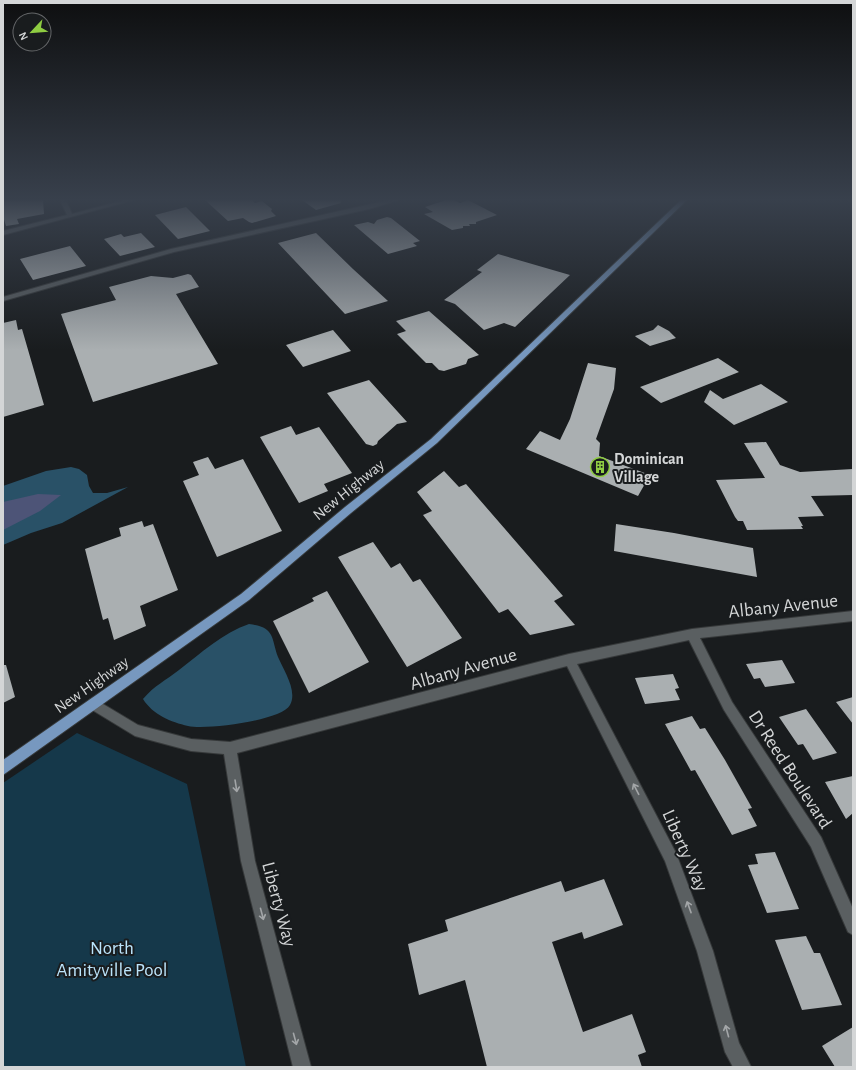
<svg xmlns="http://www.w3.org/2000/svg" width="856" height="1070" viewBox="0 0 856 1070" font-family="'Alegreya Sans',sans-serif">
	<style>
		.green { fill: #15384a }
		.forest { fill: #295167 }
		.water { fill: #4d5477 }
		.building { fill: #aaafb1 }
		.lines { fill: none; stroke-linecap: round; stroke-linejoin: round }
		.minor-casing { stroke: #36393a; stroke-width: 2 }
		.major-casing { stroke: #36393a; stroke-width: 2 }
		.minor { fill: #5a5f61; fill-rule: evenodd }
		.major { fill: #7798bf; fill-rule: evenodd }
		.oneway { stroke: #a3a6a8 }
		.labels { text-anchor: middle; stroke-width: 4; stroke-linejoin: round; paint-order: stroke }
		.poi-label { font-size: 16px; font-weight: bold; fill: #d4d6d7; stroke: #191c1e; text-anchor: start }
		.street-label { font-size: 16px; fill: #d4d6d7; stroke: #191c1e }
		.near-street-label { font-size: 19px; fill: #d4d6d7; stroke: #191c1e }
		.near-park-label { font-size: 19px; fill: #bbe4fb; stroke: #191c1e }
	</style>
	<rect width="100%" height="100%" fill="#191c1e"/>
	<!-- green -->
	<path class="green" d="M77,733L187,784L246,1067H3V783Z"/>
	<!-- forest -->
	<path class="forest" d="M71,467L79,469L87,475L89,486L93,493H107L128,487L62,523L31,533L3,545V486L46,471Z
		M249,624C275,627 271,637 278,657C283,669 298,691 290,705C281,721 206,730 188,726C171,722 153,715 143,699C155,685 165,681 179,670C201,653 223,633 249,624Z"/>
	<!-- water -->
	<path class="water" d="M38,494L61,495L40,511L3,530V502Z"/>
	<!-- building -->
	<path class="building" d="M3,200H43L44,214L17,219L19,224L6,226L3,216Z
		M205,200H252L255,203L262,201L272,209L271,211L276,216L252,223L249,222L243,218L228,221Z
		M302,200H340L341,203L316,210Z
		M446,200H454L460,203L468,200L497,215L476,222V224H469L470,226H463V228L452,230L424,214L433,212L425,207Z
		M186,207L210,231L178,239L155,215Z
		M387,217L391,218L420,241L413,243L417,246L388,254L354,225L368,222L374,224L377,220Z
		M141,233L155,247L120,256L104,239L121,234L124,237Z
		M316,233L353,269L388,301L345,314L278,243Z
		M70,246L86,266L33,280L20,259Z
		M498,254L570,275L515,327L504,323L484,330L455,304L444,300L482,272L477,270Z
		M188,274L191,275L199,287L176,294L218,364L93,402L61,314L116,300L109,287L151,276L173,278Z
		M429,311L479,355L468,359L466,364L444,371L439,370L432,363H426L397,334L406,331L396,321Z
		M16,320L18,330L22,329L44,405L3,417V323Z
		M658,325L669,331L676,338L650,346L636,337L635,336L653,330Z
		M333,330L351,351L303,367L286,345Z
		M718,358L739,372L661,403L640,387Z
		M588,363L616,368L614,389L596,439L600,443L599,456L650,475L638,496L526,449L540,431L560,440L570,419Z
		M369,380L407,422L397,424L378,441L377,444L373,446L366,444L327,393Z
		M761,384L788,402L734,425L704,402L710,390L723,399Z
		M291,426L296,435L319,427L352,473L324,484L328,491L299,503L260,437Z
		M766,442L780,465L800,472L853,469V495L811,496L824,516L798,517L803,526H801L803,529L747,530L743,521H738L735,517L716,480L765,478L744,443Z
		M208,457L215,469L243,459L282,531L217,557L183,481L199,475L193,462Z
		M444,471L459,487L466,484L563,596L554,601L575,625L530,635L508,609L499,613L423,515L432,511L417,492Z
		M142,521L144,527L153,524L178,590L140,606L146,626L114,640L108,618L103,620L85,549L121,536L119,528Z
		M616,524L674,533L753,548L757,577L614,551Z
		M373,542L391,568L400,563L413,582L420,579L462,638L407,667L338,557Z
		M327,591L369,662L309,693L273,621L314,601L312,598Z
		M782,660L795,683L765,687L760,678L754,679L746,664Z
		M3,665H6L15,697L3,703Z
		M673,674L679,688L675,689L680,700L645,704L635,678Z
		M853,697V724L836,702Z
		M806,709L837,753L813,760L803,744L798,745L779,717Z
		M692,716L700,729L705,728L725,760L752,808L748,809L757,826L732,835L695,770L691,771L665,724Z
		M853,776V813L846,819L825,782Z
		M775,852L799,909L767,913L748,865L758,864L755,854Z
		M604,879L623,925L584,939L582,932L552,942L583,1032L632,1014L646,1052L638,1055L642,1067H487L465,980L419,995L408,944L448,931L445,920L561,881L565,892Z
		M806,936L814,953H820L842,1005L802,1010L775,940Z
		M853,1027V1067H835L822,1046Z"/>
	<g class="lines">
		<defs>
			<path id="minor" d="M60,200H66L72,214L124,200H134L3,235V231L67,215Z
				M389,200H399L369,209L174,252L3,301V297L171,249Z
				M853,611V621L700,638L732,702L821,837L853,909V935L848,932L811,847L724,710L689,640L577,664L676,853L713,951L739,1043L751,1067H733L725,1052L697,951L665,861L567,666L237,753L255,861L311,1067H293L241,861L224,754L191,751L135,736L89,708L87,704L89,700L93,698L138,725L191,739L230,742L569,654L692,629Z"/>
			<path id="major" d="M681,200H687L437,443L351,513L249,600L3,775V760L241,594L345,507L431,439Z"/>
		</defs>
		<!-- minor casing -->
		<use href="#minor" class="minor-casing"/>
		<!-- major casing -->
		<use href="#major" class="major-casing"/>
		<!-- minor -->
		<use href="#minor" class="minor"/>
		<!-- major -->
		<use href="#major" class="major"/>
	</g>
	<!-- one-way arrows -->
	<defs><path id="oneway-shaft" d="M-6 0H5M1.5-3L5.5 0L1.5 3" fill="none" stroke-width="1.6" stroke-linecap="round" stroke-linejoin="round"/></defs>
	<g class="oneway">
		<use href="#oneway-shaft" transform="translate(236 786) rotate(81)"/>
		<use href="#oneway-shaft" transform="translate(636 789) rotate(-117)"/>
		<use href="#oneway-shaft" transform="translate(689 907) rotate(-110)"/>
		<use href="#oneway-shaft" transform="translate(262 914) rotate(75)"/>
		<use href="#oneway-shaft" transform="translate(727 1031) rotate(-105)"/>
		<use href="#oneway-shaft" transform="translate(295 1039) rotate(75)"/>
	</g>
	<!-- sky -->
	<linearGradient id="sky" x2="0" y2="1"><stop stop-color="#0e0f10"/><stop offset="0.57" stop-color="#38404c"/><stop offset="1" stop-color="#38404c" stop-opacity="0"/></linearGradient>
	<rect width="856" height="350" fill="url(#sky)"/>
	<!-- icons -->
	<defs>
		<symbol id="building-ring" viewBox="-11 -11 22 22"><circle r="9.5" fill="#191c1e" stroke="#8fcd42" stroke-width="1.5"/><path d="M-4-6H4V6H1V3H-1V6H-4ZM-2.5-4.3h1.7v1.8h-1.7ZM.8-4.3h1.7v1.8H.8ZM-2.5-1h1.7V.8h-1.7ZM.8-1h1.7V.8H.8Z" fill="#8fcd42"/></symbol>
	</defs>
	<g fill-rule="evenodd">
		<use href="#building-ring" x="589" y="456" width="22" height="22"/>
	</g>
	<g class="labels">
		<!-- poi labels -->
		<g class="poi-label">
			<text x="614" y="464">Dominican<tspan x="614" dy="18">Village</tspan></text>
		</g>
		<!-- street labels -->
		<g class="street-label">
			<text transform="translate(348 489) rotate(-39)" y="6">New Highway</text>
			<text transform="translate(91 684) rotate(-35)" y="6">New Highway</text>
		</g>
		<!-- near-street labels -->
		<g class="near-street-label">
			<text transform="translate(783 605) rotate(-6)" y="7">Albany Avenue</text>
			<text transform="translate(463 668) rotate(-16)" y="7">Albany Avenue</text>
			<text transform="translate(791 769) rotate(57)" y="7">Dr Reed Boulevard</text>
			<text transform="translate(686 850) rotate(66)" y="7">Liberty Way</text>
			<text transform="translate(280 904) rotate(75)" y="7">Liberty Way</text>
		</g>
		<!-- near-park labels -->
		<g class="near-park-label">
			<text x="112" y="954">North<tspan x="112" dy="22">Amityville Pool</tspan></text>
		</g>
	</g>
	<!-- border -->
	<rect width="856" height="1070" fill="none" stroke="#d4d6d7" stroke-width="8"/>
	<!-- north arrow -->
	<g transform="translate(32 32) rotate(244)"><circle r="19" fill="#191c1e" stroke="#646668"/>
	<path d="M0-3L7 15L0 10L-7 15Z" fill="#8fcd42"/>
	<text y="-6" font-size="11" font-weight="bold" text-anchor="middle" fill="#d4d6d7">N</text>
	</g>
</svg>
